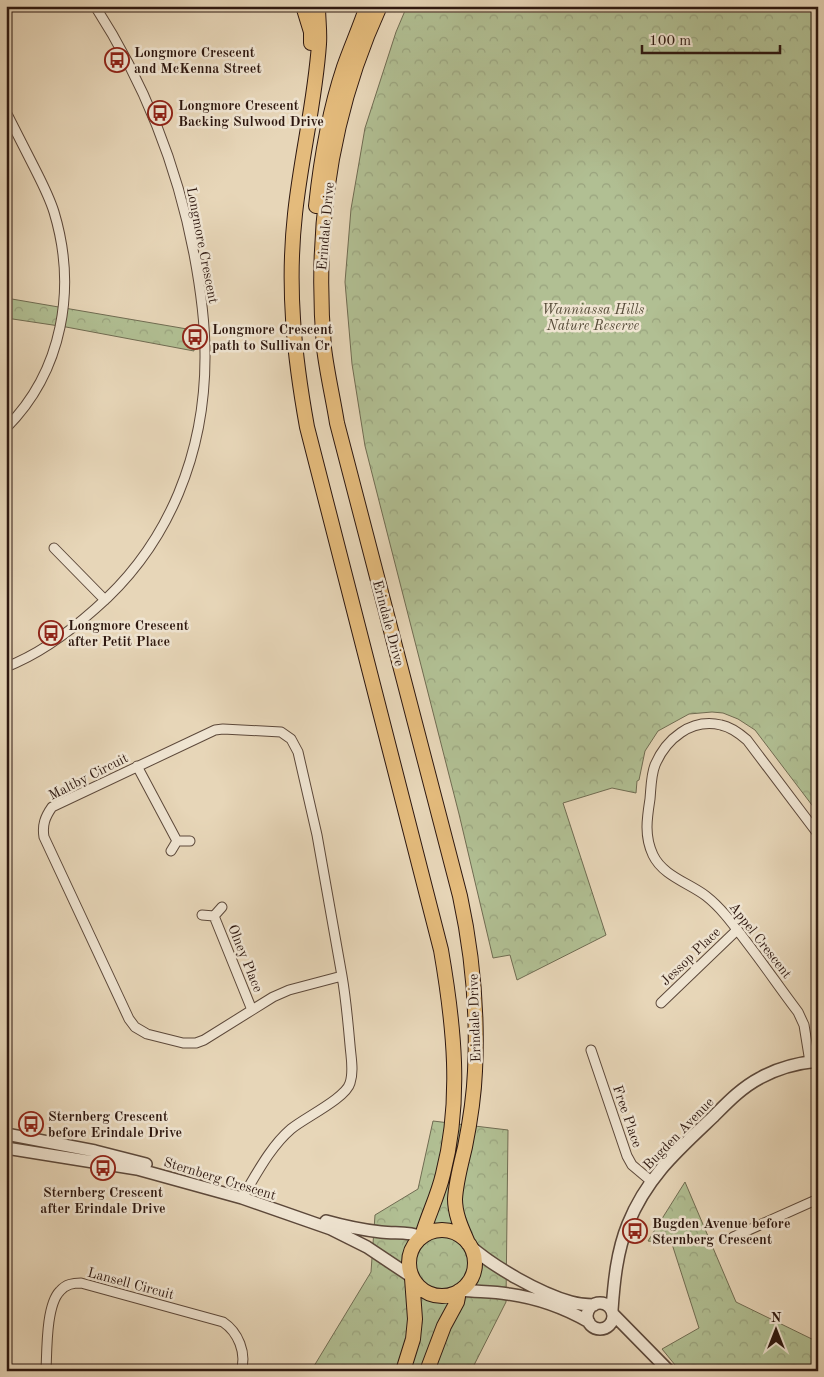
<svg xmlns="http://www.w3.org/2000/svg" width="824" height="1377" viewBox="0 0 824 1377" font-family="'Old Standard TT',serif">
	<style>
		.forest { fill: url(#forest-crowns); stroke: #706c52 }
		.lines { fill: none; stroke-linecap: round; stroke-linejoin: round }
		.minor-casing { stroke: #5c483a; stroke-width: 11 }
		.tertiary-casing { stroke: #5c483a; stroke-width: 14 }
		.primary-casing { stroke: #2e1810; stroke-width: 16 }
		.minor { stroke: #efe4d1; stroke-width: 9 }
		.tertiary { stroke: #efe4d1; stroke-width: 11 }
		.primary { stroke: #e4bb7c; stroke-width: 14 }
		.labels { text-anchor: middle; stroke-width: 5; stroke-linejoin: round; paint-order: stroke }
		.poi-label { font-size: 14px; font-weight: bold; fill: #2e1810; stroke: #efe4d1; text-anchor: start }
		.street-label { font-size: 14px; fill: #2e1810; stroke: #efe4d1 }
		.park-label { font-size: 14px; font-style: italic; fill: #554a37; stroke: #efe4d1 }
	</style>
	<defs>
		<pattern id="forest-crowns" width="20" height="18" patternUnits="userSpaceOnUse" patternTransform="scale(1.25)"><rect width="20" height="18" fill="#b1bf93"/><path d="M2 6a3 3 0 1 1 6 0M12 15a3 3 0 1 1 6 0" fill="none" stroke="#99a37e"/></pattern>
	</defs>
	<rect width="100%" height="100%" fill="#e7d6b8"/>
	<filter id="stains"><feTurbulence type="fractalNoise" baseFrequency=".004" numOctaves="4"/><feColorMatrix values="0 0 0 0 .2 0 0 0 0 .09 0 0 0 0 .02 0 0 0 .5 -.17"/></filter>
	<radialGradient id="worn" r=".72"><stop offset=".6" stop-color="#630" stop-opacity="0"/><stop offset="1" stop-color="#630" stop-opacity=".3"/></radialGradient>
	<!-- forest -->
	<path class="forest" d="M407,6H818V813L755,730L738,719L723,713L712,712L689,714L658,731L645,751L639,780L637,781L636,793L612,788L563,803L606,935L517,980L510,955L493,958L459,814L365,446L352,364L345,282L351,209L365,128L396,32Z
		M6,298L193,330L194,351L66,327L6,318Z
		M433,1121L508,1130L506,1302L471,1371H311L371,1272L375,1215L418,1189Z
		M685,1182L736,1302L818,1342V1371H680L662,1349L699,1328L672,1244L648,1241Z"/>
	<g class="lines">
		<defs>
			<path id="minor" d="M6,112C15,130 25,149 34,167C41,181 49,196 54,212C77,288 63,371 6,428
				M54,548L105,600
				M6,667C40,654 68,633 95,609C170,544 206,451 205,353C205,320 200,286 194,254C177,165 144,82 95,6
				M137,766L177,841H190
				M171,851L177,841
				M202,915L214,916L252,1010
				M214,916L222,907
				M661,1003L737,930
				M591,1050L627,1156L632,1165L651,1181
				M810,1062L804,1025L798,1012C782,991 767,969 751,948C737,930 724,910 706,896C689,883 663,876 653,855C644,836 647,818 650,799C651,788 651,775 655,765C666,739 691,718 721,725C731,727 739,733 747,740L818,834
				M242,1198C256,1175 270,1147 291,1129C304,1118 346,1098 350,1083C354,1071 351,1058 350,1045C348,1022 346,999 342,976L289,990L273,997L204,1040L196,1043H183L147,1034L135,1027L129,1019L44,837C42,825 45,817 52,807L215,730L223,729L281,732L291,739L298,752L317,835L342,976
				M733,1237L818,1199
				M46,1371C47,1350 46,1305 60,1291C66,1284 73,1283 81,1283L223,1322C238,1332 247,1353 241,1371"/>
			<path id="tertiary" d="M6,1134L95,1151L146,1164
				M6,1148L137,1169L242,1198L331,1229L367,1247L412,1277
				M326,1221C344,1226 363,1230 381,1232C395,1234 408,1231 421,1237
				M470,1246C494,1267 539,1293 571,1302C578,1304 586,1305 594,1305
				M461,1290C476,1292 492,1291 508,1294C537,1298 563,1307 589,1322
				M587 1316a13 13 0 1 1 26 0a13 13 0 1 1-26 0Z
				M612,1310C614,1281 617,1251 628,1224C647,1177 677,1151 713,1117C727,1103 741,1088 760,1078C778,1068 797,1063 818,1061
				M613,1314L669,1371"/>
			<path id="primary" d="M303,6L311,32V43
				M318,6C318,19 320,32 319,44C315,102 301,157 295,214C287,287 294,355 307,427L441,950C454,1025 462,1100 443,1174C438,1196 428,1215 422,1236
				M380,6C330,115 314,229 324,348C327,373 333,398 337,423L460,896C473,956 478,1010 475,1071C474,1096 470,1122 465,1147C461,1164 456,1182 455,1199C455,1215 462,1229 468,1243
				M316,206C321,159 329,112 344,67C351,47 360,27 367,6
				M409 1263a33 33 0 1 1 66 0a33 33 0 1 1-66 0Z
				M403,1371L413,1339L415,1319L412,1278
				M427,1371L444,1326L457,1302L459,1291"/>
		</defs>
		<!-- minor casing -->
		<use href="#minor" class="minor-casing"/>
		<!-- tertiary casing -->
		<use href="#tertiary" class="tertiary-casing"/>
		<!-- primary casing -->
		<use href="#primary" class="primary-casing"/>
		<!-- minor -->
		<use href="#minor" class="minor"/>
		<!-- tertiary -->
		<use href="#tertiary" class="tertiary"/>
		<!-- primary -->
		<use href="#primary" class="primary"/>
	</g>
	<!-- icons -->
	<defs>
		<symbol id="bus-ring" viewBox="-11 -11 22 22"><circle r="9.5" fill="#efe4d1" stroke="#8f2418" stroke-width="1.5"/><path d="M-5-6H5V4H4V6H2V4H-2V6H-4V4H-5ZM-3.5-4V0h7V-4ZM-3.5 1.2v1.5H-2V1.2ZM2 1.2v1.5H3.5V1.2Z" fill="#8f2418"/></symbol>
	</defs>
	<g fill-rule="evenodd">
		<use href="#bus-ring" x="103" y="46" width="28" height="28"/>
		<use href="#bus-ring" x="146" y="99" width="28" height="28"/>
		<use href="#bus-ring" x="181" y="323" width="28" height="28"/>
		<use href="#bus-ring" x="37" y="619" width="28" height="28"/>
		<use href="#bus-ring" x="17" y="1110" width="28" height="28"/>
		<use href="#bus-ring" x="89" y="1154" width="28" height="28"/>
		<use href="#bus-ring" x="621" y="1217" width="28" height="28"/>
	</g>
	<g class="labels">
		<!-- poi labels -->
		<g class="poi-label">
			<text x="134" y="57">Longmore Crescent<tspan x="134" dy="16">and McKenna Street</tspan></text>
			<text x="178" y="110">Longmore Crescent<tspan x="178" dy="16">Backing Sulwood Drive</tspan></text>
			<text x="212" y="334">Longmore Crescent<tspan x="212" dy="16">path to Sullivan Cr</tspan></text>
			<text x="68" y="630">Longmore Crescent<tspan x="68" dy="16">after Petit Place</tspan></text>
			<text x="48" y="1121">Sternberg Crescent<tspan x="48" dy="16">before Erindale Drive</tspan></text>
			<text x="103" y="1197" text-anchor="middle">Sternberg Crescent<tspan x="103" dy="16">after Erindale Drive</tspan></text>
			<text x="652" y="1228">Bugden Avenue before<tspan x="652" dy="16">Sternberg Crescent</tspan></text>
		</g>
		<!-- street labels -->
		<g class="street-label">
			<text transform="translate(325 226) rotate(-85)" y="5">Erindale Drive</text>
			<text transform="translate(203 245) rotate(79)" y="5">Longmore Crescent</text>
			<text transform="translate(389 623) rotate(75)" y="5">Erindale Drive</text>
			<text transform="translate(88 776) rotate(-27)" y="5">Maltby Circuit</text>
			<text transform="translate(761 940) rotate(52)" y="5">Appel Crescent</text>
			<text transform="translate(690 956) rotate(-44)" y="5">Jessop Place</text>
			<text transform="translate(246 958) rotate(68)" y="5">Olney Place</text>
			<text transform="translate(474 1018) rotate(-92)" y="5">Erindale Drive</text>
			<text transform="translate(628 1116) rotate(71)" y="5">Free Place</text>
			<text transform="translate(678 1133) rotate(-46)" y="5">Bugden Avenue</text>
			<text transform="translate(220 1178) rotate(17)" y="5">Sternberg Crescent</text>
			<text transform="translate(131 1283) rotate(15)" y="5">Lansell Circuit</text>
		</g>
		<!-- park labels -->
		<g class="park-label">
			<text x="593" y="314">Wanniassa Hills<tspan x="593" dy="16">Nature Reserve</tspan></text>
		</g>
	</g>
	<!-- margin -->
	<rect width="824" height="1377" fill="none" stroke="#e7d6b8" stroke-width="25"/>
	<rect x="8" y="8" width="809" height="1362" fill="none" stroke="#2e1810" stroke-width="2.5"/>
	<rect x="12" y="12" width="799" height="1352" fill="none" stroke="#2e1810"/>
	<!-- north arrow -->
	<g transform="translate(776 1330)" stroke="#efe4d1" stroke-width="4" paint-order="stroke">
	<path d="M0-4L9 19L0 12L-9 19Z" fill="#2e1810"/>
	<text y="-8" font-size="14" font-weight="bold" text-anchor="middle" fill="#2e1810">N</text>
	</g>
	<!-- scale -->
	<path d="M642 45v8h138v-8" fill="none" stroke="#2e1810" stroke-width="2.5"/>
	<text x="649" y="45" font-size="15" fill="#2e1810" stroke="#efe4d1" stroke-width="4" paint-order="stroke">100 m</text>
	<rect width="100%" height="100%" filter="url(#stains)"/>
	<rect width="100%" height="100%" fill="url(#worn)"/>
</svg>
